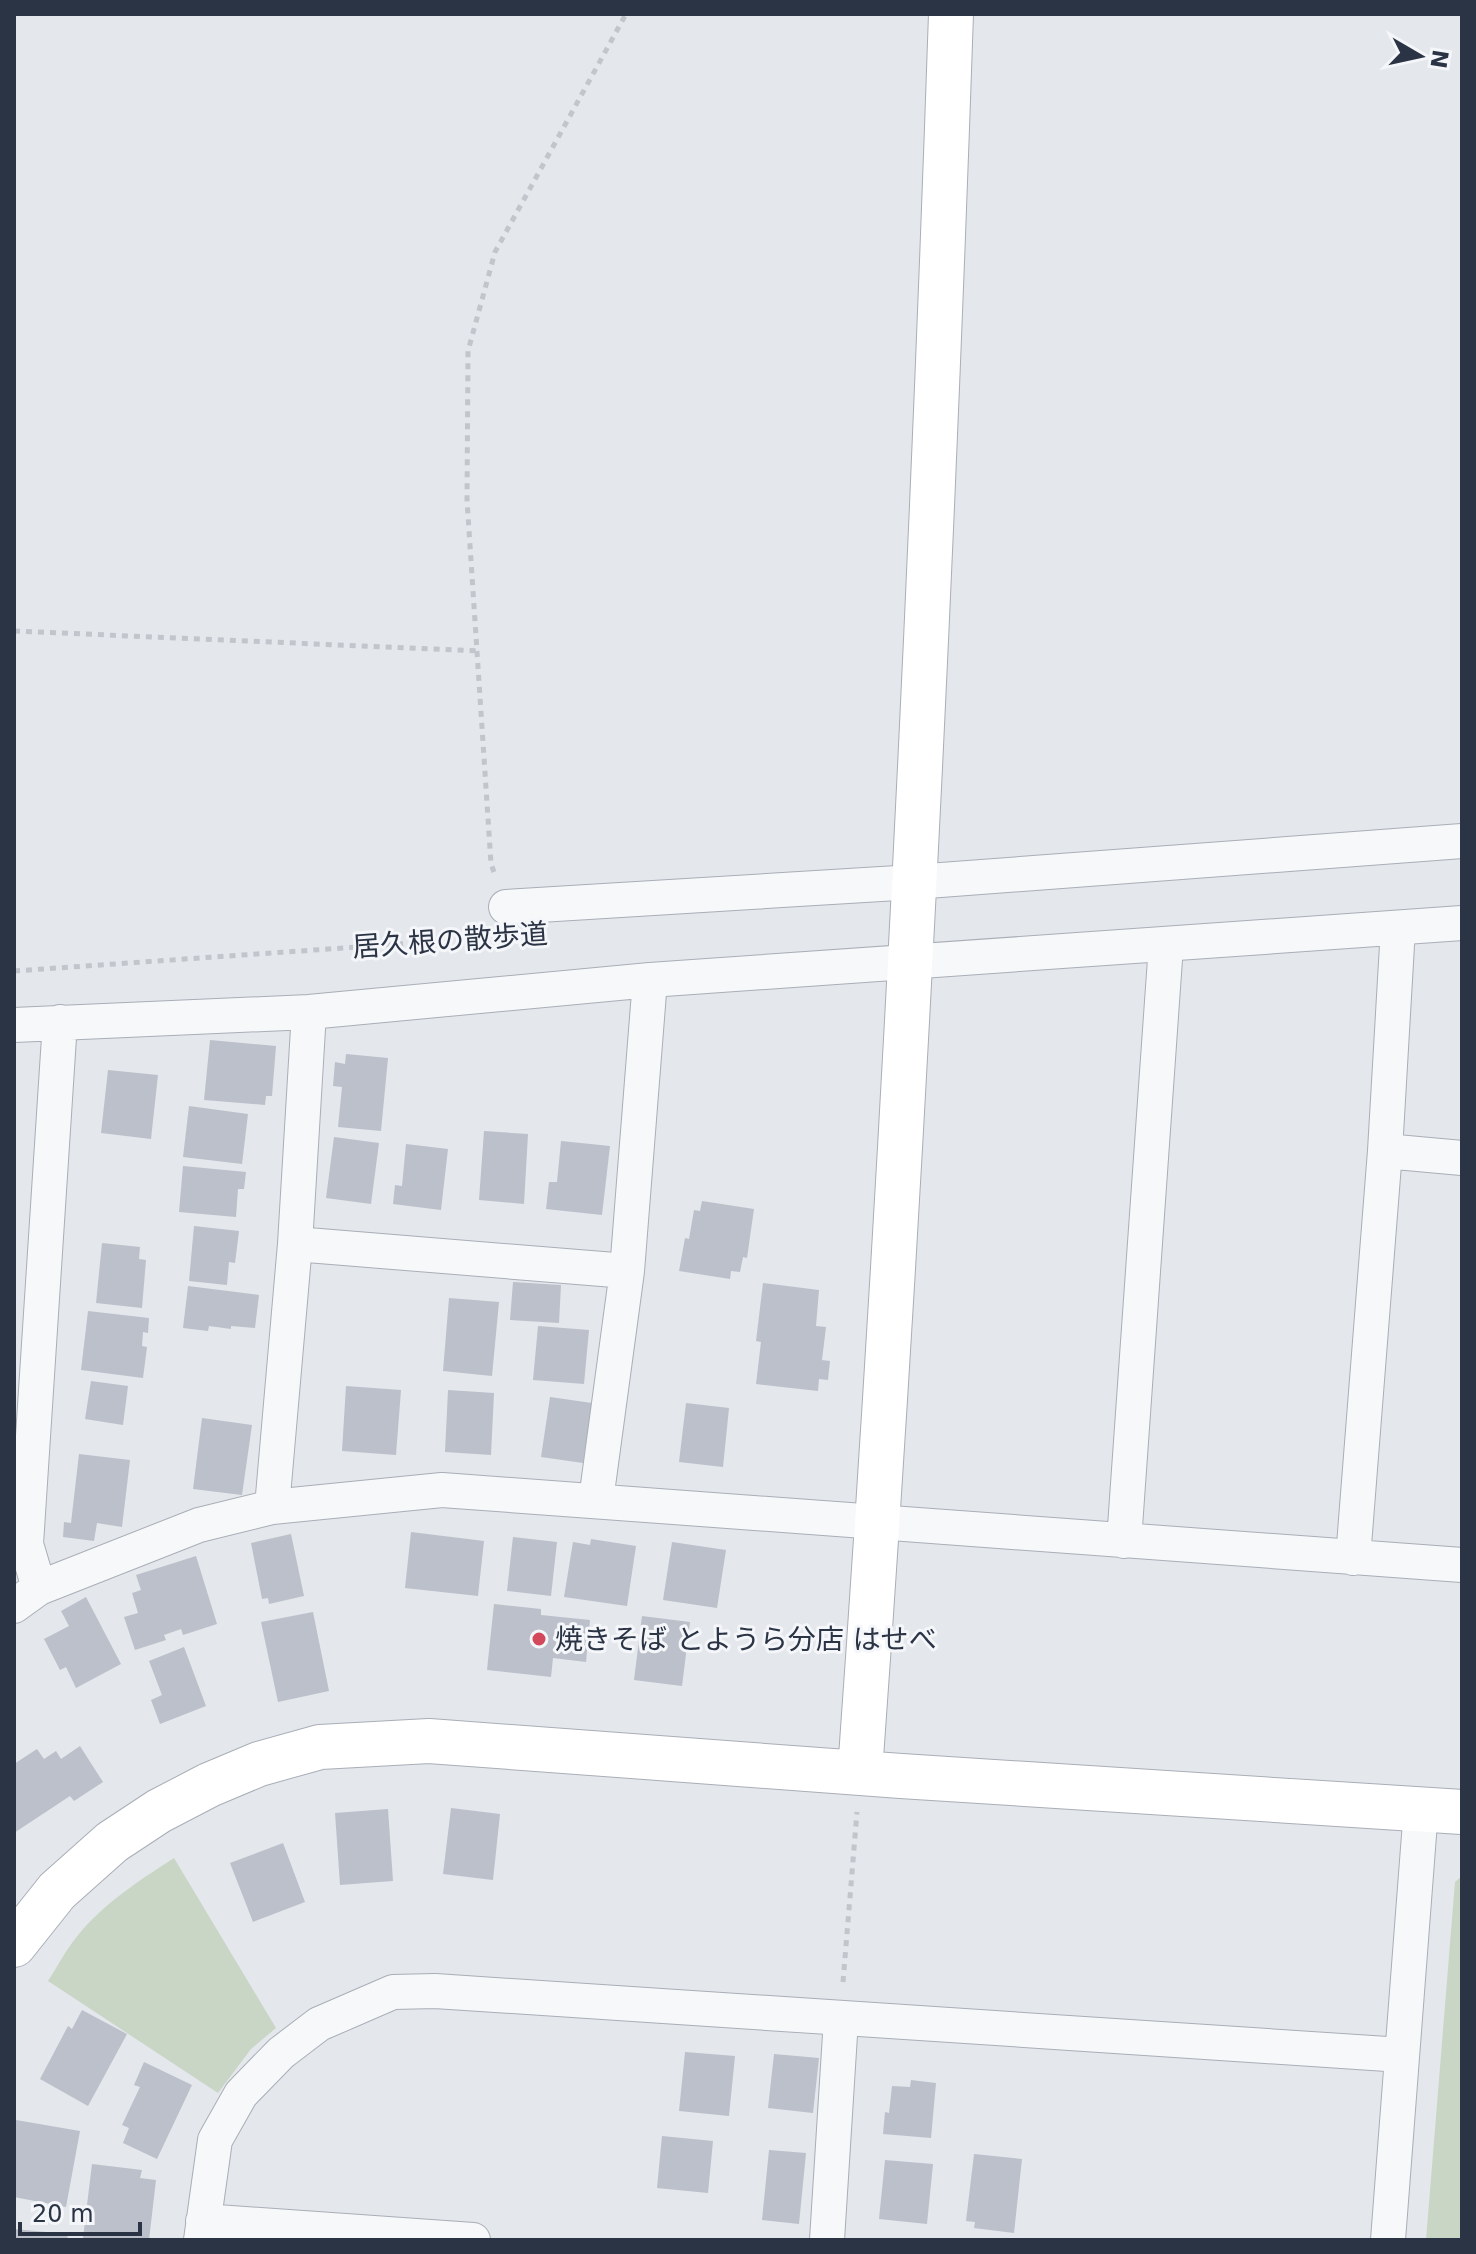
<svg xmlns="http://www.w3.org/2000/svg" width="1476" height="2254" viewBox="0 0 1476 2254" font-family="'DejaVu Sans','Noto Sans JP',sans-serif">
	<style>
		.green { fill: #c9d6c5 }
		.building { fill: #bbc0ca }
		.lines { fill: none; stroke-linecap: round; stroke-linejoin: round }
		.street-casing { stroke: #a9aeb7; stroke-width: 36 }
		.secondary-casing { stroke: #a9aeb7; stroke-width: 46 }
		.path { stroke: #c2c5cb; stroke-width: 5; stroke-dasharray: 6 6; stroke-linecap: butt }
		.street { stroke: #f7f8fa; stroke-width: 34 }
		.secondary { stroke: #fff; stroke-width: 44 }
		.poi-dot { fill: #d1495b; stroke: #f4f6f9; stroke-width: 3 }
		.labels { text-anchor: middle; stroke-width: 6; stroke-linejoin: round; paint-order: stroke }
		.street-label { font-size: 28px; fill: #2b3445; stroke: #f4f6f9 }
		.poi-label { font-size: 28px; fill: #2b3445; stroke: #f4f6f9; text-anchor: start }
	</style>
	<rect width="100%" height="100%" fill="#e4e7ec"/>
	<!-- green -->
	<path class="green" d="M174,1858L276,2028L251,2049L218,2093L48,1981C56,1969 63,1955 72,1943C98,1907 137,1882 174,1858Z
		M1462,1876V2240H1426L1455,1882Z"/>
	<!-- building -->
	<path class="building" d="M210,1040L276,1046L272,1096H266L265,1105L204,1100Z
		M346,1054L388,1058L381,1131L338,1127L342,1087L333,1086L335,1062L345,1064Z
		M108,1070L158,1075L151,1139L101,1133Z
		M189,1106L248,1114L242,1164L183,1157Z
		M484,1131L528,1134L524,1204L479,1200Z
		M334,1137L379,1143L371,1204L326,1198Z
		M561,1141L610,1146L602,1215L546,1209L549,1182H557Z
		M406,1144L448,1149L441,1210L393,1204L395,1185L402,1186Z
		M183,1166L246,1172L244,1189H238L236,1217L179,1212Z
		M702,1201L754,1209L747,1258L743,1257L740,1272L731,1271L730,1279L679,1271L685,1238L689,1239L694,1210L700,1211Z
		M194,1226L239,1231L235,1263L229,1262L227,1285L189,1281Z
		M102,1243L140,1247L139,1259L146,1260L142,1308L96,1303Z
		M513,1282L561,1285L559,1323L510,1320Z
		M763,1283L819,1290L816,1326L826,1327L822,1360L830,1361L828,1380L819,1379L818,1391L756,1384L761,1342L756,1341Z
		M188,1286L259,1295L255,1328L231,1326V1329L209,1326L208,1331L183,1328Z
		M449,1298L499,1302L492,1376L443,1371Z
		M88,1311L149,1318L148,1333L143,1332L142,1346L147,1347L143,1378L81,1370Z
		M538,1326L589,1330L584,1384L533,1380Z
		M91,1381L128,1386L123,1425L85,1419Z
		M346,1386L401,1390L396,1455L342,1451Z
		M448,1390L494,1393L491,1455L445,1452Z
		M550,1397L592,1403L583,1463L541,1457Z
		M686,1403L729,1408L723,1467L679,1462Z
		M202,1418L252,1425L242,1495L193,1489Z
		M79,1454L130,1460L122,1527L97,1523L94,1541L63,1537L64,1522L71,1523Z
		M411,1532L484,1541L478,1596L405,1588Z
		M291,1534L304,1596L269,1604L268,1598L262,1599L251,1543Z
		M513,1537L557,1542L551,1596L507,1591Z
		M591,1539L636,1546L627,1606L564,1597L573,1542L590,1545Z
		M672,1542L726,1550L717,1608L663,1600Z
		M196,1556L217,1624L183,1635L181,1629L164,1635L166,1640L135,1650L124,1617L138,1613L132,1593L141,1590L136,1575Z
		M86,1597L121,1664L76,1688L66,1667L60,1670L44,1639L69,1626L61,1611Z
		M494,1604L541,1609V1615L590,1620L586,1662L553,1658L551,1677L487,1670Z
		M313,1612L329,1691L278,1702L261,1622Z
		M642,1616L690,1622L682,1686L634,1680Z
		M184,1647L206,1706L160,1724L151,1700L162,1695L149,1661Z
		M80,1746L103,1782L74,1801L70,1796L14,1833V1764L37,1749L44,1759L56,1751L61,1759Z
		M451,1808L500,1814L493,1880L443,1874Z
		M388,1809L393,1881L340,1885L335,1813Z
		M283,1843L305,1902L253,1922L230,1863Z
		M82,2010L127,2034L88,2106L40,2079L68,2026L72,2029Z
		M685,2052L735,2056L729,2116L679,2111Z
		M774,2054L819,2058L813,2113L768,2108Z
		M144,2062L192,2085L157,2159L123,2143L129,2128L122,2125L140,2087L134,2085Z
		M911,2080L936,2083L931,2138L883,2134L885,2112L889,2113L892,2086L910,2087Z
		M16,2120L80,2131L66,2207L14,2197Z
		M662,2136L713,2141L708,2193L657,2188Z
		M769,2150L806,2153L799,2224L762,2220Z
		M974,2154L1022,2159L1014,2233L974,2228L975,2222L966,2221Z
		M885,2160L933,2164L927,2224L879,2219Z
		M92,2164L142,2170L140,2178L156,2180L149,2240L83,2238Z
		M14,2229L68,2234L67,2240H14Z"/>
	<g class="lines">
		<defs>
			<path id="street" d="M506,907L914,882L1462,841
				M14,1025L309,1012L650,980L1462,923
				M1385,1151L1462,1158
				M295,1244L627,1271
				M596,1500L627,1271L650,980
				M272,1507L295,1244L309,1012
				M1124,1541L1166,945
				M1353,1558L1385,1151L1398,928
				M39,1588L26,1544L60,1022
				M14,1606L39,1588L199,1525L272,1507L442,1490L1462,1565
				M203,2221L473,2240
				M201,2240L215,2140L241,2094L281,2053L319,2024L393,1992L435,1991L1402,2055
				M827,2240L841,2019
				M1388,2240L1421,1809"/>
			<path id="secondary" d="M860,1772C902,1187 931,600 951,14
				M14,1945L57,1891L112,1842L159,1811L209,1785L259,1764L320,1747L429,1741L901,1776L1462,1812"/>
		</defs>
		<!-- street casing -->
		<use href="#street" class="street-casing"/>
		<!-- secondary casing -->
		<use href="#secondary" class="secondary-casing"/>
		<!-- path -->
		<path class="path" d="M14,631L479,651
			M494,872L491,864L467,500L468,351L495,252L626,14
			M14,971L486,938
			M843,1982L857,1812"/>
		<!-- street -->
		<use href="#street" class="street"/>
		<!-- secondary -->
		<use href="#secondary" class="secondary"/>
	</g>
	<!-- markers -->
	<circle class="poi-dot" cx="539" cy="1639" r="8"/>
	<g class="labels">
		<!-- street labels -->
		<g class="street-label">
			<text transform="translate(450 940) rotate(-4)" y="10">居久根の散歩道</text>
		</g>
		<!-- poi labels -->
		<g class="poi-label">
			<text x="555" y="1649">焼きそば とようら分店 はせべ</text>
		</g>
	</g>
	<!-- border -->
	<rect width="1476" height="2254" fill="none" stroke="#2b3445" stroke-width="32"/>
	<!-- north arrow -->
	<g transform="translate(1420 56) rotate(99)" stroke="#f4f6f9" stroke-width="6" paint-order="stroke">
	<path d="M0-6L14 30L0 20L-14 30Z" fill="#2b3445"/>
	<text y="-12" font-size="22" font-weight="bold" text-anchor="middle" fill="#2b3445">N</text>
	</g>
	<!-- scale -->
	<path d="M20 2222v12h120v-12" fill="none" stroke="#2b3445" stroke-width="4"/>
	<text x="32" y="2222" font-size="24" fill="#2b3445" stroke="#f4f6f9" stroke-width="6" paint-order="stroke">20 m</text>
</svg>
